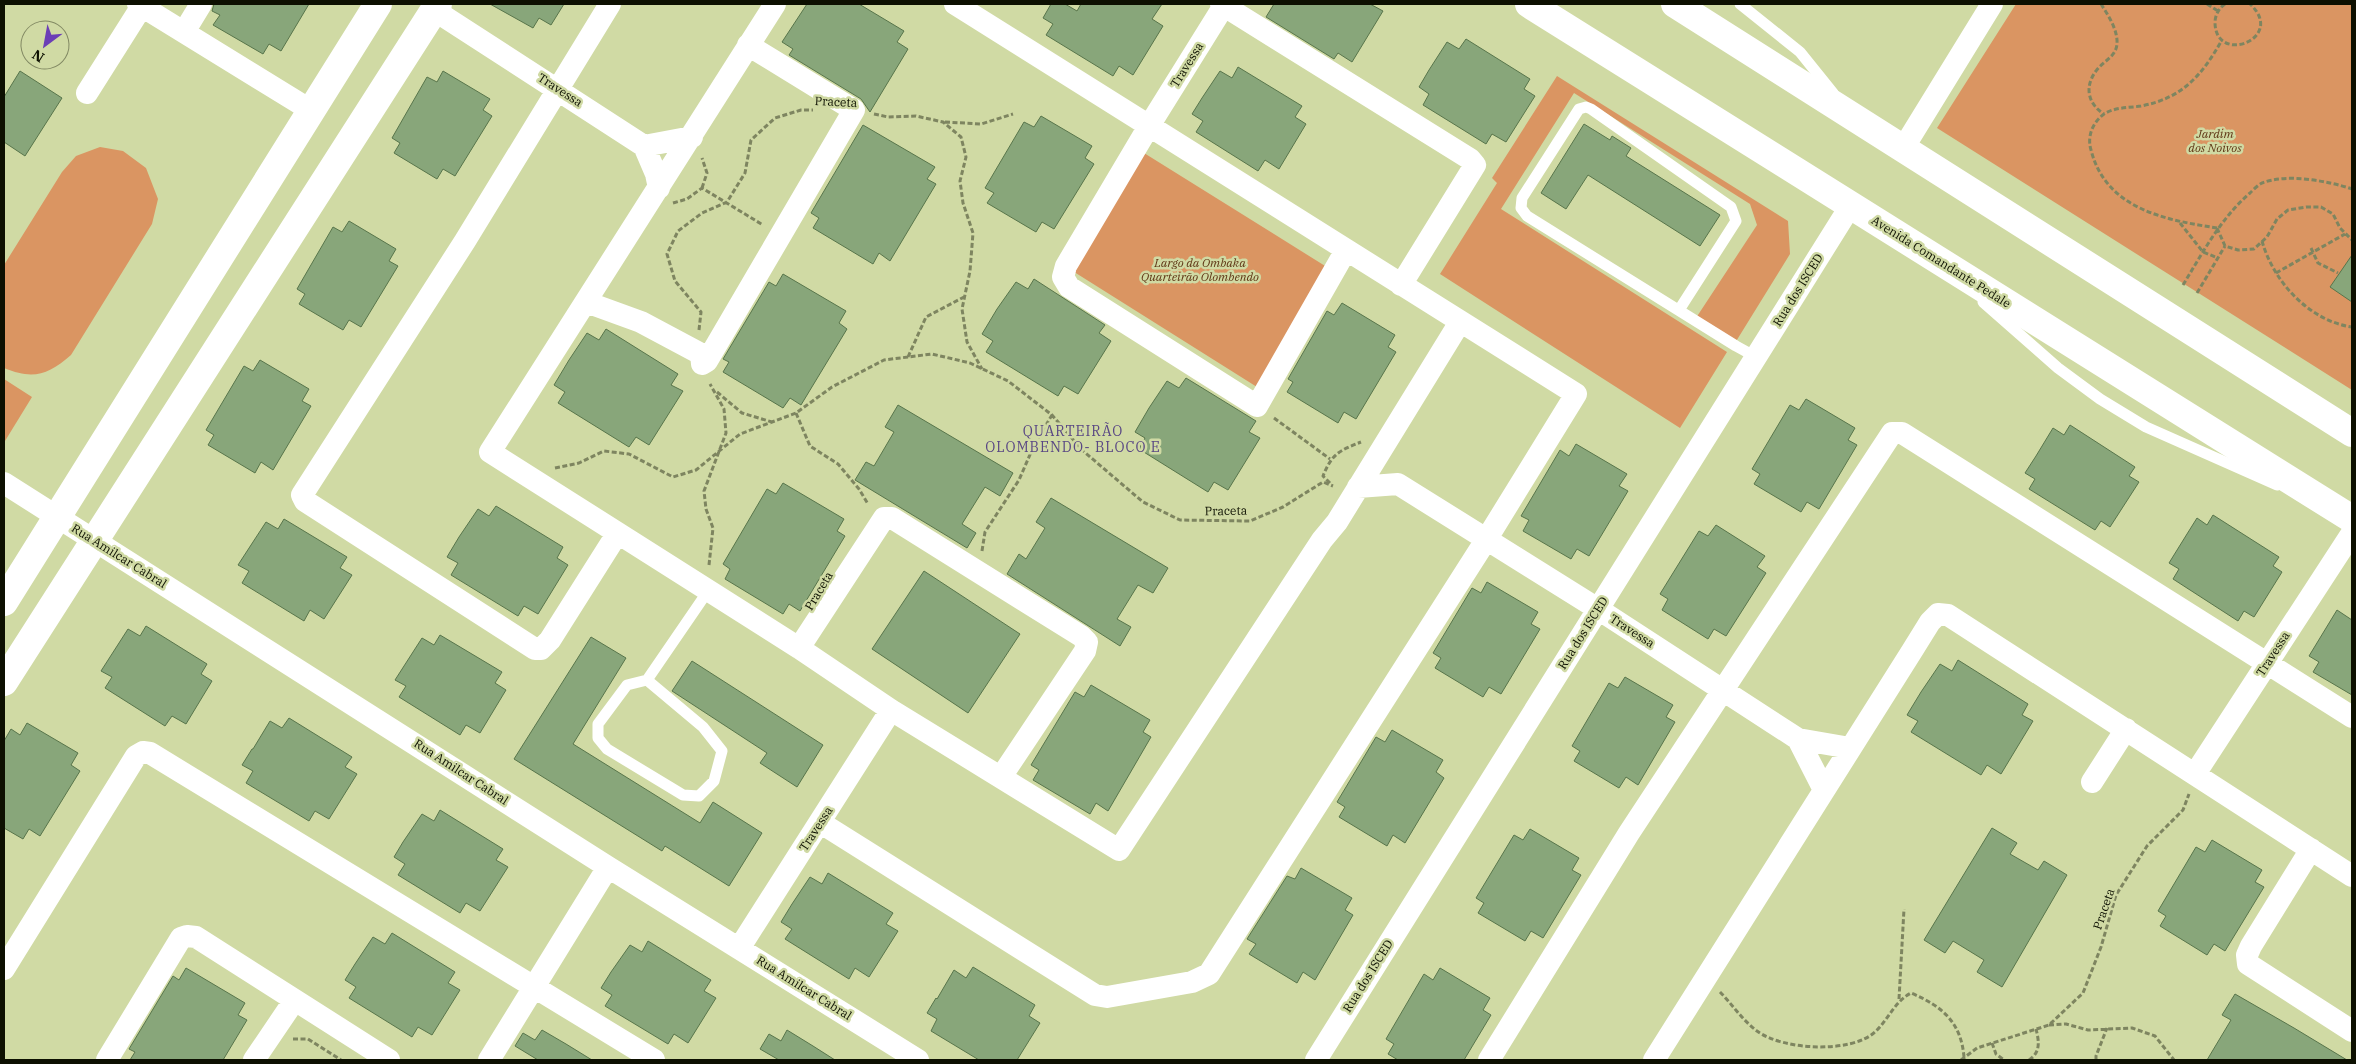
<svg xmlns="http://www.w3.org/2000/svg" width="2356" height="1064" viewBox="0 0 2356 1064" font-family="'IBM Plex Serif',serif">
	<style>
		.green { fill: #da9562 }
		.building { fill: #88a67a; stroke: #58754b }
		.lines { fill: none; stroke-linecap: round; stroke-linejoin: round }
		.path { stroke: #7e8560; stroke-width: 3; stroke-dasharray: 5 2.5; stroke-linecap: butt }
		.service { stroke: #fff; stroke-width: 11 }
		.minor { stroke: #fff; stroke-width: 22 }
		.tertiary { stroke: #fff; stroke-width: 28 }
		.labels { text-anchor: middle; stroke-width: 5; stroke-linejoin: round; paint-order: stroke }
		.street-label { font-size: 12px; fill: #0d1001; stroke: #d0daa4 }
		.park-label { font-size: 12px; font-style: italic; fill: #5f3615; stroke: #d0daa4 }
		.neighbourhood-label { font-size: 14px; letter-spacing: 1px; fill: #594784; stroke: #d0daa4 }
	</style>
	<rect width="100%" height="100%" fill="#d0daa4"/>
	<!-- green -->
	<path class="green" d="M2016,4H2352V390L1937,128Z
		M1557,76L1788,221L1790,254L1735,343L1696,318L1757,225L1750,204L1574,93L1501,209L1727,352L1680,428L1440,274L1497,183L1492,178Z
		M100,147L123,151L146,168L158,199L152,224L71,355C48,375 33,380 4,368V265L62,172L76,156Z
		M1144,153L1330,269L1257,387L1071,270Z
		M4,379L32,397L5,441L4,440Z"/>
	<!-- building -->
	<path class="building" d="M214,4H309L281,51L269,44L263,54L213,25L220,15L212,11Z
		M490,4H564L551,25L539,18L533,28Z
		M807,4H859L904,31L897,42L908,49L870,112L861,99L789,55L793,49L782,42Z
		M1051,4H1065L1077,11L1081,4H1162L1152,19L1163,26L1133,75L1119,66L1113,76L1046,35L1053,24L1043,18Z
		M1274,4H1370L1383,11L1352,62L1338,53L1334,59L1266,17Z
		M1466,39L1530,79L1524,89L1535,96L1506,142L1492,134L1486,144L1423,105L1429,94L1419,87L1429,70L1447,42L1459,49Z
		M1238,67L1302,106L1295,117L1306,124L1279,169L1265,160L1258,171L1196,132L1203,121L1192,114L1202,98L1220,71L1232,78Z
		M20,71L62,98L25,156L4,142V97Z
		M443,71L490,99L483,110L492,116L455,176L443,169L437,179L394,153L400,143L392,138L427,77L437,82Z
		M1041,116L1092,146L1085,158L1094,164L1054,229L1042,222L1036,232L987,203L994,193L985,188L1024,122L1034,127Z
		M1584,124L1610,140L1612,136L1631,148L1626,156L1720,215L1700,246L1588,175L1566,209L1541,193Z
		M863,125L935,167L927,179L936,184L890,261L879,253L873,264L813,228L819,218L811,213Z
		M349,221L396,249L389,261L398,266L361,327L349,320L343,330L299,304L305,294L297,289L333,227L342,232Z
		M2352,255V302L2330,287Z
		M783,274L846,311L839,323L847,329L801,405L790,398L783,408L723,372L729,362L723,359L769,282L776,286Z
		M1034,279L1105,325L1099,333L1111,341L1078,394L1064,386L1058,396L986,352L993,341L982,334L997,309L1016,282L1028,289Z
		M1342,303L1395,335L1388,347L1396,352L1356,419L1344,412L1338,423L1287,392L1293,382L1288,379L1327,311L1334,315Z
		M606,329L678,374L671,385L683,391L649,445L636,437L629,447L558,403L565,392L554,385L569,360L587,333L599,340Z
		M260,360L309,389L302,401L311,406L273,470L261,462L255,473L208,445L214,435L206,430L244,366L253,371Z
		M1186,378L1256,421L1249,432L1260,438L1228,490L1214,482L1208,492L1139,449L1145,438L1135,432L1149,408L1167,381L1179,388Z
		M1806,399L1855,428L1848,440L1857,445L1819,509L1807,502L1801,512L1754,484L1760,474L1752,469L1790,405L1799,410Z
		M898,405L1013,473L1000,496L985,487L962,524L976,533L967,548L855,480L866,462L874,466L894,432L885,427Z
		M2070,425L2135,467L2129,476L2139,482L2110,527L2101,521L2095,530L2029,489L2035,479L2025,473L2036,456L2053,428L2064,435Z
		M1576,444L1627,474L1619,486L1628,491L1589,556L1577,549L1571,559L1523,531L1529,520L1521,516L1560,450L1569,456Z
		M783,483L844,519L837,531L845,536L800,611L789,604L783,614L725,579L730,569L723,564L767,489L776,494Z
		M1051,498L1168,568L1153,593L1138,585L1117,619L1131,627L1120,646L1007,574L1019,554L1026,559L1045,528L1036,522Z
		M496,506L563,547L557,558L568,565L538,614L524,606L518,616L451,575L458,563L447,557L459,537L478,509L489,516Z
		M2213,515L2279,557L2273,566L2282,572L2254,617L2244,611L2238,621L2173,579L2179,569L2169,563L2187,534L2197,518L2207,525Z
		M284,519L347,557L340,568L352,575L324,619L310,610L304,621L242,583L249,571L238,565L266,522L278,529Z
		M1716,525L1765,556L1757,567L1766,573L1726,636L1714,629L1708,639L1662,610L1668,599L1660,594L1699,531L1708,536Z
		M924,571L1020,634L968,713L872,649Z
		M1487,582L1538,612L1531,624L1540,629L1501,694L1489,687L1483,697L1435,668L1441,658L1433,653L1472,588L1481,593Z
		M2337,610L2352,620V695L2313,672L2319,662L2309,656Z
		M146,626L207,664L201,674L212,681L186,724L172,716L165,726L105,688L112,677L101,671L128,629L140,636Z
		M440,635L502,672L495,683L506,690L480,733L466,725L460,735L399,697L406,686L395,680L422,638L434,645Z
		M591,637L626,658L573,744L700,823L713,802L762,833L729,886L665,846L662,851L514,759Z
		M1958,660L2028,704L2022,715L2033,721L2001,774L1987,765L1981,775L1911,732L1918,721L1907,715L1921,692L1940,664L1952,671Z
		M692,661L823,745L797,787L760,763L767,753L672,691Z
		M1625,677L1673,705L1666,717L1675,722L1638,785L1626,777L1619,788L1574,761L1580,751L1572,746L1609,683L1618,688Z
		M1091,685L1150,720L1143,732L1151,737L1108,811L1096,803L1090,814L1033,780L1039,770L1031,765L1075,692L1084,697Z
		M289,718L352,757L345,767L357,774L329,819L315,811L309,821L246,783L253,771L242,765L252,749H253L270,721L282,728Z
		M27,723L78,753L71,765L80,771L40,836L29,829L23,839L4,828V741L11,729L20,735Z
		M1392,730L1443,760L1436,772L1444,778L1405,843L1393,835L1387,846L1339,817L1345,807L1337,802L1376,737L1385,742Z
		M440,810L503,849L496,860L508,867L480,911L466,903L460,913L398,875L405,864L394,857L403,842L422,814L434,821Z
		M1992,828L2017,843L2010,854L2038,870L2044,861L2067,875L2002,987L1977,972L1984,960L1953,941L1945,953L1924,940Z
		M1530,829L1579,858L1572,870L1581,875L1543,938L1531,931L1525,941L1478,913L1484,903L1476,898L1514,835L1523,840Z
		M2212,840L2262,870L2255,882L2264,887L2225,951L2214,944L2207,955L2160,926L2166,916L2158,911L2196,847L2205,852Z
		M1301,868L1352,898L1345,910L1353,915L1315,980L1303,972L1297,983L1249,954L1256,944L1247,939L1287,876L1295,879Z
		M828,873L893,913L886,924L898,931L869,977L855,968L849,979L785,939L792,929L781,922L792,904L810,877L822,884Z
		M392,933L455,972L448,983L460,990L432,1035L418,1027L412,1037L349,998L356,987L345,980L355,964L373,937L385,944Z
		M648,941L711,980L704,991L716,998L688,1043L674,1034L668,1044L605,1006L612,995L601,988L611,972L630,945L642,952Z
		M973,967L1035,1005L1029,1016L1040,1023L1017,1060H979L931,1031L937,1019L927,1013L936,998L937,999L954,970L966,978Z
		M186,968L245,1003L238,1015L247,1020L223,1060H130L135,1052L129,1049L173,976L179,980Z
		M1440,968L1490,998L1483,1010L1491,1015L1464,1060H1398L1388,1054L1394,1044L1386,1039L1424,974L1433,980Z
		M2235,994L2294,1028L2347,1060H2207L2231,1020L2222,1015Z
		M542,1030L566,1044L592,1060H538L515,1046L523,1033L535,1040Z
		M787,1030L813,1046L835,1060H779L760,1049L769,1034L781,1041Z"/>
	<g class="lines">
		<!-- path -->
		<path class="path" d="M2101,4C2108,15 2118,30 2117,44C2116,57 2103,61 2096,71C2084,87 2088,104 2104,114
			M2207,4L2218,11
			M2225,4C2219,8 2215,15 2215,23C2216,66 2287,38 2250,4
			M874,114L888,117L916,116L943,122L961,137L966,157L960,181L963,203L973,233L970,271L962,309L967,342L982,369
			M945,122L981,124L1013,114
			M702,188L707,173L702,158
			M673,203L687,199L702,188L763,225
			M2180,223L2203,252L2218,258
			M2217,228C2165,220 2106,209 2091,150C2087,137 2092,123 2104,114C2115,107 2128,108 2141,106C2183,98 2202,75 2222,40
			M2217,228L2225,246L2238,250L2254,249L2267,237L2277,219L2288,210L2306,207H2321L2333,214L2340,228L2352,240
			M2262,241C2273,281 2309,321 2352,327
			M2311,248L2318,263L2338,273
			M2276,273L2345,234
			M2183,285C2203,252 2221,218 2250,193C2253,190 2258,185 2262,183C2287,173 2328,181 2352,189
			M2197,293L2225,246
			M699,330L701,312L675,281L667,254L678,231L702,213L727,202L745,173L751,140L775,118L801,110H813
			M908,357L926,317L964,297
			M717,392L742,413L772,422
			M796,413L810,446L838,464L859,489L868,504
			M1274,418L1330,459
			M555,468L579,463L604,451L629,454L673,477L696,470L740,434L796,413L832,387L884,360L932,354L970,363L1008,381L1052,415L1082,450L1143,502L1180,520L1250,521L1283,507L1323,482L1333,486
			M1330,483L1323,476C1332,454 1338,451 1361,442
			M982,551L985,532L1019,480L1035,443L1052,415
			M709,565L713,528L706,509L704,491L726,433L724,409L710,384
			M1720,992C1732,1004 1743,1021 1757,1031C1782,1050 1851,1054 1875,1032C1889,1019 1894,1002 1911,993C1942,1006 1961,1022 1964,1057
			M1899,999L1904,909
			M2049,1025L2066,1024L2088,1030L2132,1028L2155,1036L2174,1060
			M293,1039H308L341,1060
			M1992,1043L1996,1054L2004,1060
			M1961,1060L1977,1048L2049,1025L2083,993L2101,947L2116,895L2147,846L2183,810L2189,794
			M2029,1060C2041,1052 2039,1041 2036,1029
			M2096,1060V1056L2107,1028"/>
		<!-- service -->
		<path class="service" d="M1740,4L1800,52L1833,93
			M1983,302L2058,368L2100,399L2146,427L2277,485
			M1679,310L1736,221L1731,207L1591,109L1586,107L1579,109L1522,198L1521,208L1527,216L1736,346L1756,357
			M647,680L703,727L722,751L714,781L699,796L683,795L607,749L598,738V724L627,685Z
			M647,680L708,591"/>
		<!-- minor -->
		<path class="minor" d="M138,4L312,111
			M610,4L465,241L302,495L305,501L535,649H541L550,640L617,534
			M775,4L490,452L799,648L891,710L1119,850L1322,540L1337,522L1460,322
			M1221,4L1470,159L1475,165L1401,285
			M1225,4L1149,126L1066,266L1063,277L1069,287L1257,406L1346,250
			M434,10L644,146L692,137
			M184,32L201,4
			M87,93L142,6
			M644,146L656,174L659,188
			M1904,147L1992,4
			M586,302L641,322L701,354L702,364L707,361L854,110L748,45
			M4,483L608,867L918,1060
			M1358,487L1398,484L1598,609L1798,739L1824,790
			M799,648L884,518H892L1081,636L1087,642L1085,651L1001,777
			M1798,739L1850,748
			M2195,774L2352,533
			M2092,782L2126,729
			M821,823L1095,995L1107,997L1192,982L1209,974L1486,540L1576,394L955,4
			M2311,849L2251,946L2247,955L2248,964L2352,1031
			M740,947L891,710
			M4,969L136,756L143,752L150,753L654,1060
			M107,1060L181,938L187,936L196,937L389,1060
			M254,1060L294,1001
			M489,1060L608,867
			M1316,1060L1851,205
			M1489,1060L1629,833L1892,433H1902L2352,717
			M1654,1060L1912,651L1930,622L1938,614L1948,615L2352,876"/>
		<!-- tertiary -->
		<path class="tertiary" d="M1529,4L2352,519
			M1675,4L2352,433
			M4,602L378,4
			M4,682L438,4"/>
	</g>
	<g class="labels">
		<!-- street labels -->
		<g class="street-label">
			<text transform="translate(1187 65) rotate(-58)" y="4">Travessa</text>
			<text transform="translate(560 90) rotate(33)" y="4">Travessa</text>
			<text transform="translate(836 102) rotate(3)" y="4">Praceta</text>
			<text transform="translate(1941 262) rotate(32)" y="4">Avenida Comandante Pedale</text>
			<text transform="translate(1798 290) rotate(-58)" y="4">Rua dos ISCED</text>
			<text transform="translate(1226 511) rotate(-1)" y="4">Praceta</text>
			<text transform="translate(119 556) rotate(32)" y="4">Rua Amilcar Cabral</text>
			<text transform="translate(819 591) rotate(-59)" y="4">Praceta</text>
			<text transform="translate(1632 631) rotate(33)" y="4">Travessa</text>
			<text transform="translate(1583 633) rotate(-58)" y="4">Rua dos ISCED</text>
			<text transform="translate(2273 654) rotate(-57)" y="4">Travessa</text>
			<text transform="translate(461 772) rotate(33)" y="4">Rua Amilcar Cabral</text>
			<text transform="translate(816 829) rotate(-57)" y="4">Travessa</text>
			<text transform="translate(2104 909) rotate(-71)" y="4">Praceta</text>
			<text transform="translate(1368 976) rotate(-58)" y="4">Rua dos ISCED</text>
			<text transform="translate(804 988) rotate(32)" y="4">Rua Amilcar Cabral</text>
		</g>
		<!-- park labels -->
		<g class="park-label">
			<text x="2215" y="138">Jardim<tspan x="2215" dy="14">dos Noivos</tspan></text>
			<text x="1200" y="267">Largo da Ombaka<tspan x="1200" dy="14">Quarteirão Olombendo</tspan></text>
		</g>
		<!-- neighbourhood labels -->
		<g class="neighbourhood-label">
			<text x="1073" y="436">QUARTEIRÃO<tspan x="1073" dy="16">OLOMBENDO- BLOCO E</tspan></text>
		</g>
	</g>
	<!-- border -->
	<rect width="2356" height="1064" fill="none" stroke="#0d1001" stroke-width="10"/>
	<!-- north arrow -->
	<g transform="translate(45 45) rotate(212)"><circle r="24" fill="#d0daa4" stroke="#828963"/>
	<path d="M0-4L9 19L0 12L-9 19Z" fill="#6b3eb6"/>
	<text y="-8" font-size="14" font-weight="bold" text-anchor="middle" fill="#0d1001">N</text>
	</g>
</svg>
